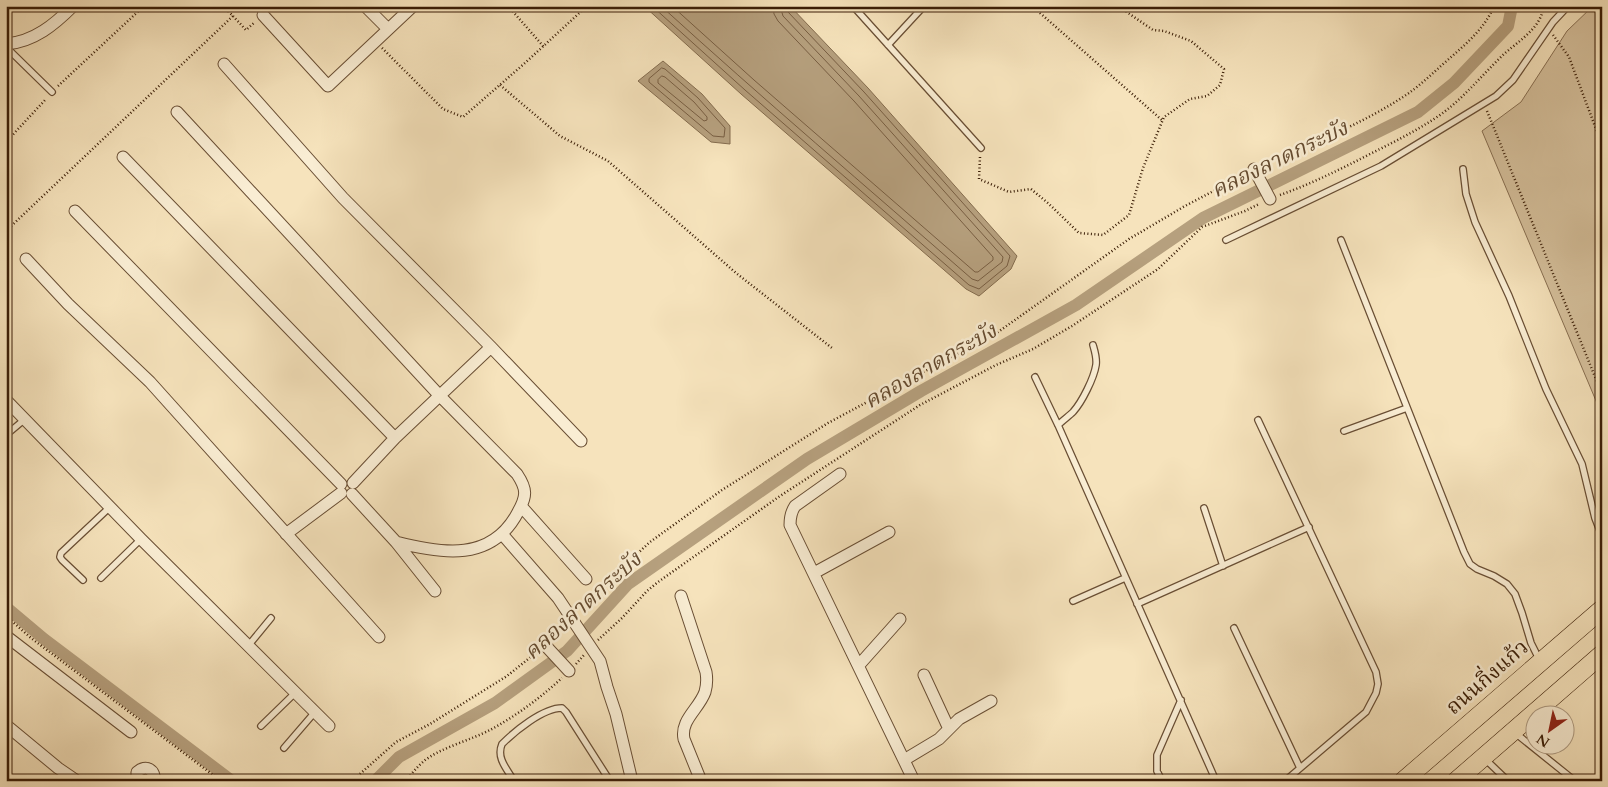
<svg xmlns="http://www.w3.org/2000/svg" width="1608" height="787" viewBox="0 0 1608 787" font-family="Cardo,'Noto Serif Thai',serif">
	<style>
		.green { fill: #d6c19d; stroke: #886f52 }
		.water { fill: #b6a07e; stroke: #846c4e }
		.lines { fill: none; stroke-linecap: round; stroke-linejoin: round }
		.shore { stroke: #785e42; stroke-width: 1 }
		.canal { stroke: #b6a07e; stroke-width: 12 }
		.service-casing { stroke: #694e34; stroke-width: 8 }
		.minor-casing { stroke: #694e34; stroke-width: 13 }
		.primary-casing { stroke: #3a1d06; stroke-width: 19 }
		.path { stroke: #3a1d06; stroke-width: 2.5; stroke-dasharray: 1 2.5; stroke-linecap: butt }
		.service { stroke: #f9edd3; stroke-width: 5.5 }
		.minor { stroke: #f9edd3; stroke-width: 11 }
		.primary { stroke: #f6e3bc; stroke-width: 18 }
		.labels { text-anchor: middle; stroke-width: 5; stroke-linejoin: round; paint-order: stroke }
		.street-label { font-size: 21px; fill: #3a1d06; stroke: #f9edd3 }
		.water-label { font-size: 22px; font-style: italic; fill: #654b30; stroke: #f9edd3 }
	</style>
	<rect width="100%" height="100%" fill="#f6e3bc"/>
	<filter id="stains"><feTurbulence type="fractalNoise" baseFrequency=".004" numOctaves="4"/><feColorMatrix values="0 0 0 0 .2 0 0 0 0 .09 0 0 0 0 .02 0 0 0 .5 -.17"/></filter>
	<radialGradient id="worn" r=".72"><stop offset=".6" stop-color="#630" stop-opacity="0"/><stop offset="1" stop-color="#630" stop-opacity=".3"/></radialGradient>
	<!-- green -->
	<path class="green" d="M1593,6H1602V415L1482,131L1521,102L1567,31Z"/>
	<!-- water -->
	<path class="water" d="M644,6H790L868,88L1017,256L1011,269L979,296L966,289L741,94Z
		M663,61L702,94L730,126V144L711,142L638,81Z"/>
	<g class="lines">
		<!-- shore -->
		<path class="shore" d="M652,6L745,90L969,285L979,289L1007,266L1010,256L864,92L788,12L787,6
			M661,6C763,99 868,188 972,279L978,281L1002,262L1003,257L859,96L783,16L780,6
			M672,6L754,80L975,272H978L993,260V257L854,101L778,21L774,14L773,6
			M662,68L665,69L698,98L725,128L724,137L713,136L649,82V79Z
			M662,76L665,77L694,102L707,117V120L704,121L658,83V80Z"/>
		<!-- canal -->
		<path class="canal" d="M6,607L44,639L232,781
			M375,781L399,757L495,703L567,651L628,584L807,459L921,391L1076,305L1203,218L1418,112L1454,83L1508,26L1512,6"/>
		<defs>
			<path id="service" d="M853,6L981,148
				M888,45L924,6
				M6,47L52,92
				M1463,169L1466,194L1475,222L1509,296L1546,389L1582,464L1595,518L1602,536
				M1226,240L1381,166L1496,96L1513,80L1553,22L1568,6
				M1341,240L1464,552L1470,564L1477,569L1494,576L1507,584L1515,594L1522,613L1531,643L1539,659
				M1035,377L1058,425L1216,781
				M1258,420L1376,672L1378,684L1376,693L1366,712L1285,781
				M1058,425C1063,420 1069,416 1073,412C1082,402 1094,378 1096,365C1097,358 1095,352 1093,345
				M1344,431L1407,408
				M6,435L25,419
				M1204,508L1223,566
				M101,578L141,539
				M83,580L62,560L60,557L61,553L110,507
				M1073,601L1125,578
				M1137,604L1309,527
				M1234,628L1300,768
				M248,646L271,618
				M261,726L295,693
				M1514,732L1575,781
				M284,748L315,712
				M1484,758L1508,781
				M514,781C507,769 496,758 502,744C515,731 543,708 562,708L566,712L610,781
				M1162,781L1157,771V755L1181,700"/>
			<path id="minor" d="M365,6L388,29
				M263,15L328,86L413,6
				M6,44C34,42 55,24 73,6
				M224,64L343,198L491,347L581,441
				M177,112L439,395L517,474C527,489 527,496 518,512C492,562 442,554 396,542
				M123,157L395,438
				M1254,169L1270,199
				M75,211L341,484
				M26,259L68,304L150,382L379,637
				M6,400L141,539L329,726
				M840,474L795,506C791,512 790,517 790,525L914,781
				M353,483L395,438L491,347
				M352,494L396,542L435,591
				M521,506L586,579
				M286,534L341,493
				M502,534L558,598L600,661L607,687L616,714L632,781
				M814,573L889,532
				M681,596L706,672C707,678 707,685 705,692C699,709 680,720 684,739L701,781
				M6,636L131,732
				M545,645L569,671
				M859,665L900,619
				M924,675L949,729
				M6,725L58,768L77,781
				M904,760L939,739L959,719L991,701
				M137,781V772C146,764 156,770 154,781"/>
			<path id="primary" d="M1403,781L1602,609
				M1456,781L1602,654"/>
		</defs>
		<!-- service casing -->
		<use href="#service" class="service-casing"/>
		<!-- minor casing -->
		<use href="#minor" class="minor-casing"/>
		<!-- primary casing -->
		<use href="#primary" class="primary-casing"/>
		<!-- path -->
		<path class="path" d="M508,6L544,47
			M1032,6L1163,121
			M233,16L246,30L255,22
			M1553,35L1569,57L1602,145
			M382,48L443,109L463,117L525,63L587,6
			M500,85L560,136L608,161L736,273L832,348
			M58,86L144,6
			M1487,111L1602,394
			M6,142L46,99
			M980,157L979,179L1009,192L1031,189L1049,204L1079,233L1103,235L1129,215L1143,168L1164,117L1190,99L1207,96L1220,85L1224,69L1191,41L1164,31L1153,30L1118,6
			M1264,165C1313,143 1365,123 1409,93C1423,83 1436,70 1450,58C1467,43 1485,28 1494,6
			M1280,195C1311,184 1341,169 1370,154C1394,142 1418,130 1440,115C1464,98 1482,75 1503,55C1517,42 1543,27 1543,6
			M6,231L233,16L223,6
			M578,608L650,542L722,490L828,423L998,332L1129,239L1185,206L1244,175
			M6,616L31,638L221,781
			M552,638L564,626
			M598,640L622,618L647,591L658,582L780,496L920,405L996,365L1033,349L1072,326L1158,269L1202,227L1245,211L1259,204
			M576,664L584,655
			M352,781L396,742L430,724L507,676L537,652
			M406,781C411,774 417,767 424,761C440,748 471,740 490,730C516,716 540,698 562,678"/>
		<!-- service -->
		<use href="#service" class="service"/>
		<!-- minor -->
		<use href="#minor" class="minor"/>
		<!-- primary -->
		<use href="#primary" class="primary"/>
	</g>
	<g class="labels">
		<!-- street labels -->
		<g class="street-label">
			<text transform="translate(1487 677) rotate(-41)" y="7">ถนนกิ่งแก้ว</text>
		</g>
		<!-- water labels -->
		<g class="water-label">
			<text transform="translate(1279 158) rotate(-26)" y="8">คลองลาดกระบัง</text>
			<text transform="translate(930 365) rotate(-30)" y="8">คลองลาดกระบัง</text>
			<text transform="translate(582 605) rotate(-42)" y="8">คลองลาดกระบัง</text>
		</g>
	</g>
	<!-- margin -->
	<rect width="1608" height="787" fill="none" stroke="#f6e3bc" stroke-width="25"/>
	<rect x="8" y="8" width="1593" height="772" fill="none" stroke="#3a1d06" stroke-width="2.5"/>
	<rect x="12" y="12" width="1583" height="762" fill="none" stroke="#3a1d06"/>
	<!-- north arrow -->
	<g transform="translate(1550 730) rotate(213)"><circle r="24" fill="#f9edd3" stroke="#ad9a81"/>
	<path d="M0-4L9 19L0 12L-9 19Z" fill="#8f2418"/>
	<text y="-8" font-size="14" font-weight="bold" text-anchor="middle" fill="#3a1d06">N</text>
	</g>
	<rect width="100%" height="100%" filter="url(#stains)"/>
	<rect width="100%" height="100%" fill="url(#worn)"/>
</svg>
